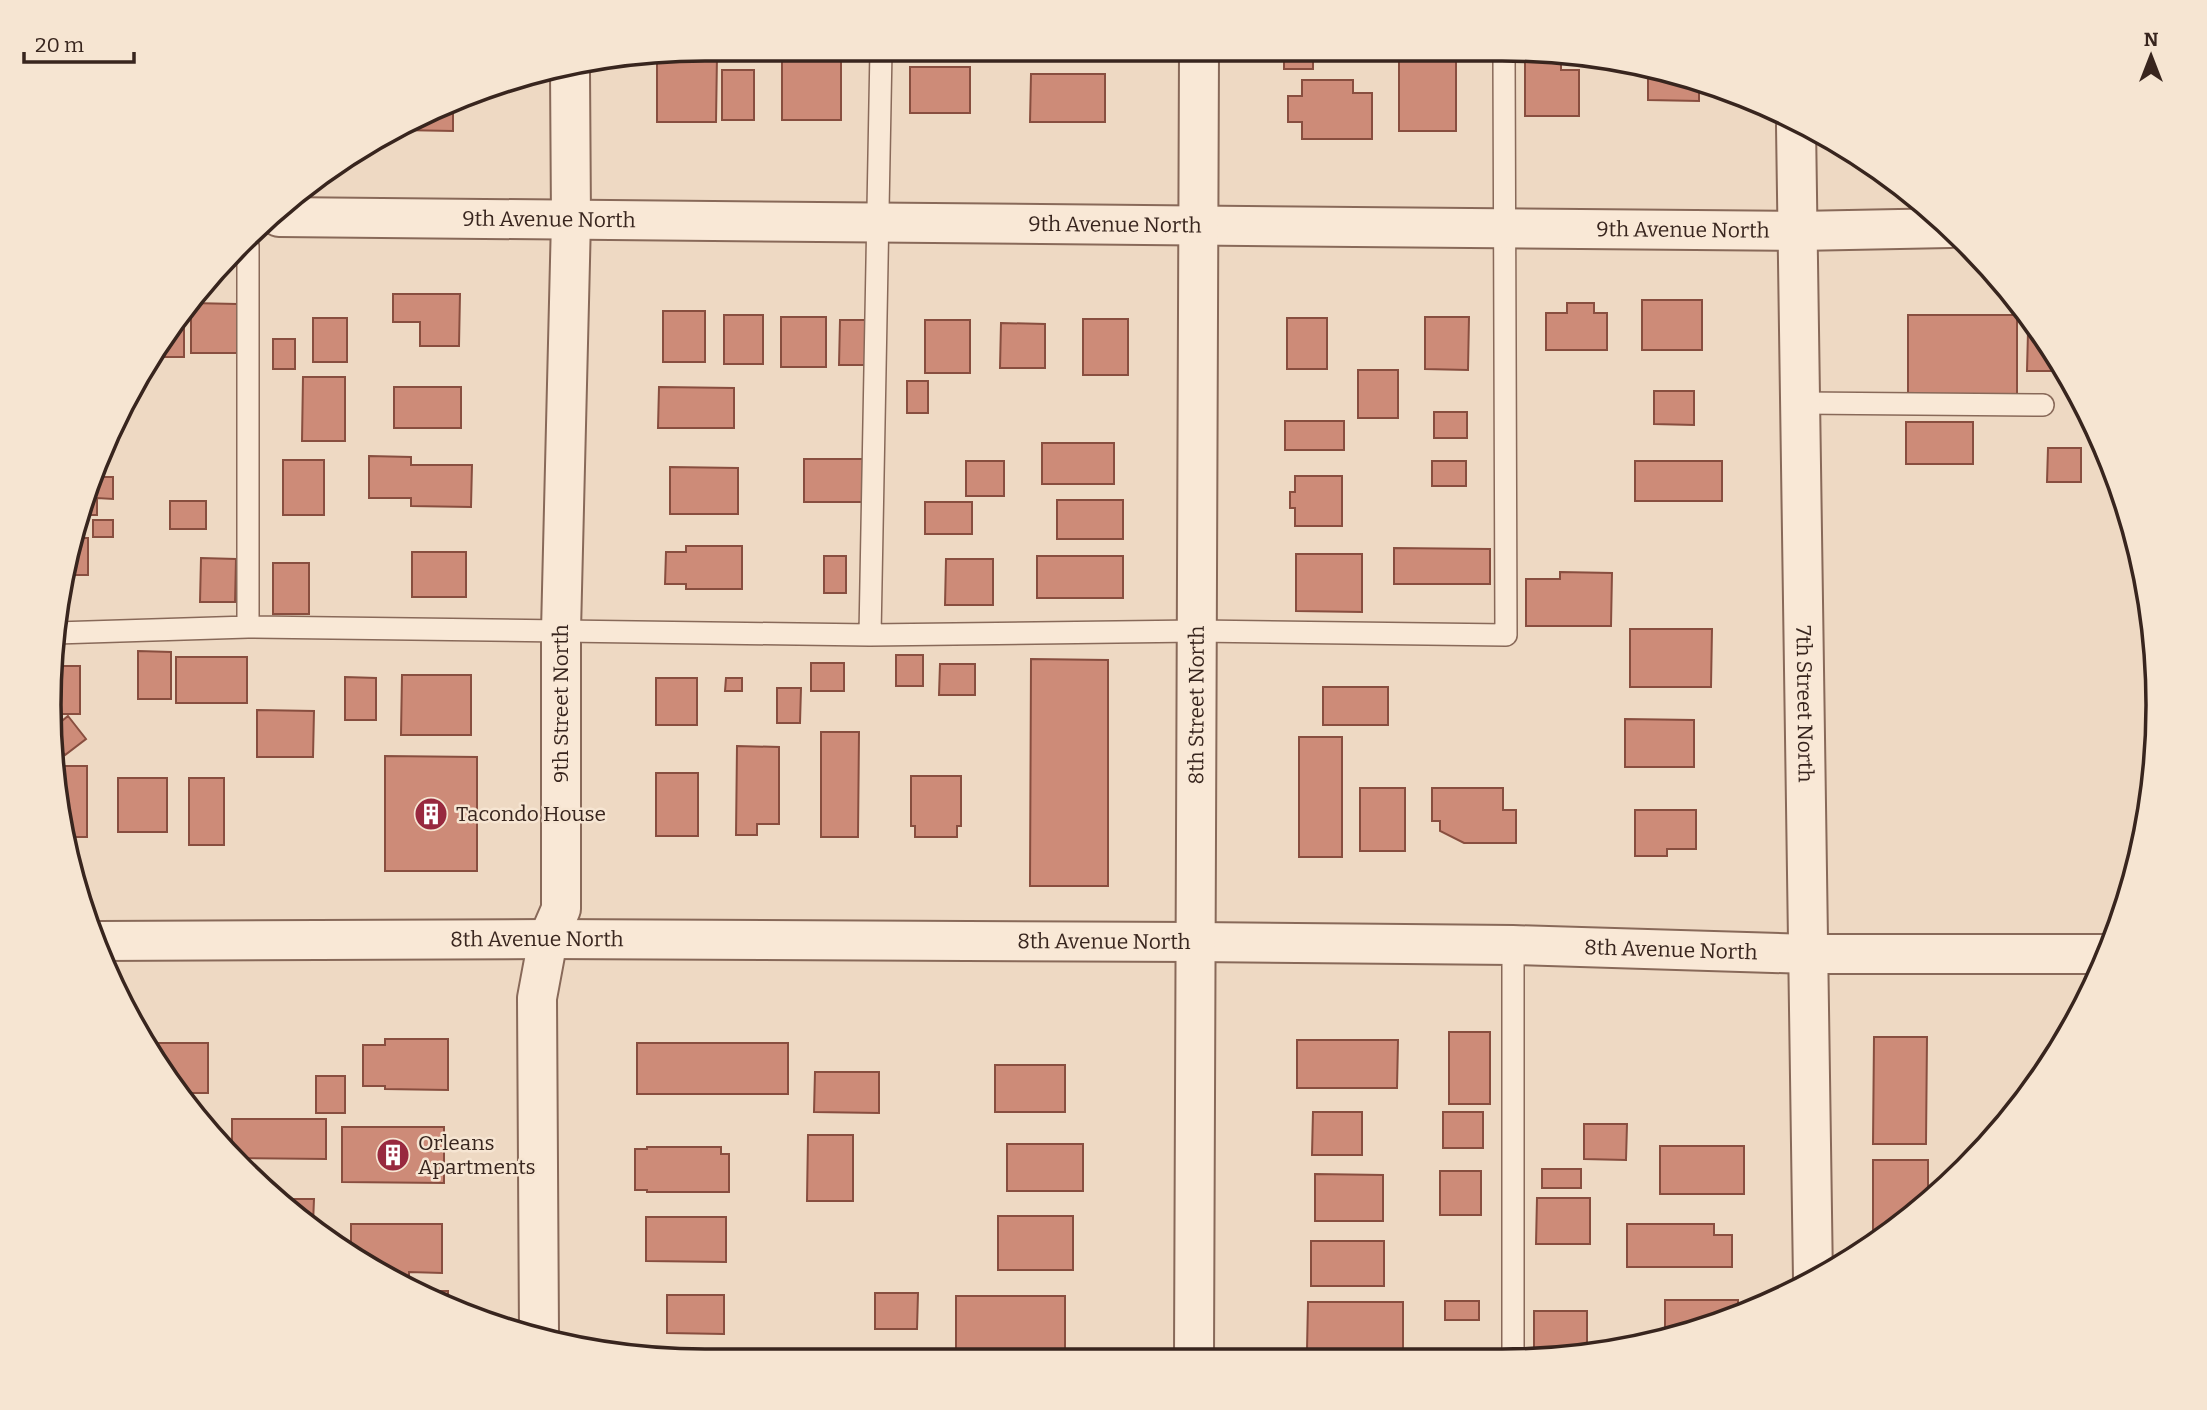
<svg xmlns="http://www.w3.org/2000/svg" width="2207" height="1410" viewBox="0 0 2207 1410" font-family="Bitter,serif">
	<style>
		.building { fill: #cd8b78; stroke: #884e3f; stroke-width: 2 }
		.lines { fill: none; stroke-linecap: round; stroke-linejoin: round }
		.service-casing { stroke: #886959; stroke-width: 24 }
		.minor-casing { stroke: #886959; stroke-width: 42 }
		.service { stroke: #f9e8d6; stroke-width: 21 }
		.minor { stroke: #f9e8d6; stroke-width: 38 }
		.labels { text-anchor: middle; stroke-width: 5; stroke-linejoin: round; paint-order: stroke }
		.street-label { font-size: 21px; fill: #38251e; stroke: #f6e5d2 }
		.poi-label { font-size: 21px; fill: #38251e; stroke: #f6e5d2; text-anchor: start }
		.rim { fill: none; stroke: #38251e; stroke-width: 3.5 }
	</style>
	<rect width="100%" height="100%" fill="#eed9c3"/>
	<!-- building -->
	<path class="building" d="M1000,51H1063V55H1000Z
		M1284,53H1313V69H1284Z
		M1399,53L1456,54V131H1399Z
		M674,54L717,55L716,122H657V57Z
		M782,54L841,55V120H782Z
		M1525,54H1561V70H1579V116H1525Z
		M910,67H970V113H910Z
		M722,70H754V120H722Z
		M1648,71L1699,84V101L1648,100Z
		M1031,74H1105V122H1030Z
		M1302,80H1353V93H1372V139H1302V122H1288V96H1302Z
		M453,104V131L400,130Z
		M393,294H460L459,346H420V322H393Z
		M1642,300H1702V350H1642Z
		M191,303L237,304V353H191Z
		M1567,303H1594V313H1607V350H1546V313H1567Z
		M663,311H705V362H663Z
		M724,315H763V364H724Z
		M1908,315H2017V398L1908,397Z
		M781,317H826V367H781Z
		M1425,317H1469L1468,370L1425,369Z
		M313,318H347V362H313Z
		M1287,318H1327V369H1287Z
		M1083,319H1128V375H1083Z
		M840,320H873V365H839Z
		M925,320H970V373H925Z
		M175,323H184V357H159Z
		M1001,323L1045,324V368H1000Z
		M2028,332H2039L2063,371H2027Z
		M273,339H295V369H273Z
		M1358,370H1398V418H1358Z
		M303,377H345V441H302Z
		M907,381H928V413H907Z
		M394,387H461V428H394Z
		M659,387L734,388V428H658Z
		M1654,391H1694V425L1654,424Z
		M1434,412H1467V438H1434Z
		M1285,421H1344V450H1285Z
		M1906,422H1973V464H1906Z
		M1042,443H1114V484H1042Z
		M2048,448H2081V482H2047Z
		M369,456L411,457V465H472L471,507L411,506V498H369Z
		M804,459H865V502H804Z
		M283,460H324V515H283Z
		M966,461H1004V496H966Z
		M1432,461H1466V486H1432Z
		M1635,461H1722V501H1635Z
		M670,467L738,468V514H670Z
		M97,470V477H113V499L97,498V515H80L84,494Z
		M1295,476H1342V526H1295V508H1290V492H1295Z
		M1057,500H1123V539H1057Z
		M170,501H206V529H170Z
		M925,502H972V534H925Z
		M93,520H113V537H93Z
		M75,538H88V575H68Z
		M686,546H742V589H686V584H665L666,552H686Z
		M1394,548L1490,549V584H1394Z
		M412,552H466V597H412Z
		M1296,554H1362V612L1296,611Z
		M824,556H846V593H824Z
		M1037,556H1123V598H1037Z
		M201,558L236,559L235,602H200Z
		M946,559H993V605H945Z
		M273,563H309V614H273Z
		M1560,572L1612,573L1611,626H1526V579H1560Z
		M1630,629H1712L1711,687H1630Z
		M138,651L171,652V699H138Z
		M896,655H923V686H896Z
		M176,657H247V703H176Z
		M1031,659L1108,660V886H1030Z
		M811,663H844V691H811Z
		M940,664H975V695H939Z
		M51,666H80V714H55Z
		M402,675H471V735H401Z
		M345,677L376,678V720H345Z
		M656,678H697V725H656Z
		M726,678H742V691H725Z
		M1323,687H1388V725H1323Z
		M777,688H801L800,723H777Z
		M257,710L314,711L313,757H257Z
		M68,716L86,739L65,755L59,747L57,725Z
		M1625,719L1694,720V767H1625Z
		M821,732H859L858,837H821Z
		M1299,737H1342V857H1299Z
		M737,746L779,747V824H757V835H736Z
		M385,756L477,757V871H385Z
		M61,766H87V837H68Z
		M656,773H698V836H656Z
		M911,776H961V826H957V837H915V826H911Z
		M118,778H167V832H118Z
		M189,778H224V845H189Z
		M1360,788H1405V851H1360Z
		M1432,788H1503V810H1516V843H1464L1440,831V821H1432Z
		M1635,810H1696V849H1667V856H1635Z
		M1449,1032H1490V1104H1449Z
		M1874,1037H1927L1926,1144H1873Z
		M385,1039H448V1090L385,1089V1086H363V1045H385Z
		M1297,1040H1398L1397,1088H1297Z
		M148,1043H208V1093H181L159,1069Z
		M637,1043H788V1094H637Z
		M995,1065H1065V1112H995Z
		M815,1072H879V1113L814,1112Z
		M316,1076H345V1113H316Z
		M1313,1112H1362V1155H1312Z
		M1443,1112H1483V1148H1443Z
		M232,1119H326V1159L237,1158L232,1152Z
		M1584,1124H1627L1626,1160L1584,1159Z
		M342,1127H444V1183L342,1182Z
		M808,1135H853V1201H807Z
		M1007,1144H1083V1191H1007Z
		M1660,1146H1744V1194H1660Z
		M647,1147H721V1154H729V1192H647V1190H635V1149H647Z
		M1873,1160H1928V1200L1902,1225L1873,1243Z
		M1542,1169H1581V1188H1542Z
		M1440,1171H1481V1215H1440Z
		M1315,1174L1383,1175V1221H1315Z
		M1537,1198H1590V1244H1536Z
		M277,1199H314L313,1224L277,1201Z
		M998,1216H1073V1270H998Z
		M646,1217H726V1262L646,1261Z
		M351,1224H442V1273L409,1272V1277H399L351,1247Z
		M1627,1224H1714V1235H1732V1267H1627Z
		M1311,1241H1384V1286H1311Z
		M421,1291H448V1308Z
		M875,1293H918L917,1329H875Z
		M667,1295H724V1334L667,1333Z
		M956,1296H1065V1351L956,1350Z
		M1665,1300H1738V1314L1665,1340Z
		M1445,1301H1479V1320H1445Z
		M1308,1302H1403V1350H1307Z
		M1534,1311H1587V1353L1559,1357H1534Z"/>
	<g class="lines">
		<defs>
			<path id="service" d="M1801,403L2043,405
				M248,627V246
				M56,633L248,627L870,635L1197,631L1506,635L1504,54
				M870,635L881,50
				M1513,945V1359"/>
			<g id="minor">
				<path id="s1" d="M1796,126L1813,1280"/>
				<path id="s2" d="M279,217L1798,231L1950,228"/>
				<path id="s3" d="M101,941L548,939L1195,942L1513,945L1809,954H2106"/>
				<path id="s4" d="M539,1334L537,998L548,939L561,909V631L571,220L570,71"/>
				<path id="s5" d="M1194,1358L1199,52"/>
			</g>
		</defs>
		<!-- service casing -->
		<use href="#service" class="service-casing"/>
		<!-- minor casing -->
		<use href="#minor" class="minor-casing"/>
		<!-- service -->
		<use href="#service" class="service"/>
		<!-- minor -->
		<use href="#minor" class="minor"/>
	</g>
	<!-- icons -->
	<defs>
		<symbol id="building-disc" viewBox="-11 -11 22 22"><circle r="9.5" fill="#98293f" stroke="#f6e5d2"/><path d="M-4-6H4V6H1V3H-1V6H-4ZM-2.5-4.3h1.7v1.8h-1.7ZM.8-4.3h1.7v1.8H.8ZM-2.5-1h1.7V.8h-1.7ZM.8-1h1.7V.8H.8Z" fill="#fff"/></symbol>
	</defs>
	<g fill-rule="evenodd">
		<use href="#building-disc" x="412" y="795" width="38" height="38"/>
		<use href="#building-disc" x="374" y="1136" width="38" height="38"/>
	</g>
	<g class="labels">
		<!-- street labels -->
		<g class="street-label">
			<text dy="7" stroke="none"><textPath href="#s2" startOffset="270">9th Avenue North</textPath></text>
			<text dy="7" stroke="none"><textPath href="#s2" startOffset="836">9th Avenue North</textPath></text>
			<text dy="7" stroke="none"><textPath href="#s2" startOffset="1404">9th Avenue North</textPath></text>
			<text dy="7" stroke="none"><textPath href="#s1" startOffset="578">7th Street North</textPath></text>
			<text dy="7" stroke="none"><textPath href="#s4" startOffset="634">9th Street North</textPath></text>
			<text dy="7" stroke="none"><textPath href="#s5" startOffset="653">8th Street North</textPath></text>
			<text dy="7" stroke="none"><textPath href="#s3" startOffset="436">8th Avenue North</textPath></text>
			<text dy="7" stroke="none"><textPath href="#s3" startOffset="1003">8th Avenue North</textPath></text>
			<text dy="7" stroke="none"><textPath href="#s3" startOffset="1570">8th Avenue North</textPath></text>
		</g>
		<!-- poi labels -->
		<g class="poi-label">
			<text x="456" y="821">Tacondo House</text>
			<text x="418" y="1150">Orleans<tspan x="418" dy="24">Apartments</tspan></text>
		</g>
	</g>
	<!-- crop -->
	<path d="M0 0H2207V1410H0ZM705 61H1502A644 644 0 0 1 2146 705V705A644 644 0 0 1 1502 1349H705A644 644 0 0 1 61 705V705A644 644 0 0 1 705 61Z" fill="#f6e5d2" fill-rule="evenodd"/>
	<path class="rim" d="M705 61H1502A644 644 0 0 1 2146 705V705A644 644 0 0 1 1502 1349H705A644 644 0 0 1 61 705V705A644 644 0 0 1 705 61Z"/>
	<!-- north arrow -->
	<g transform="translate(2151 56)" stroke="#f6e5d2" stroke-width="5" paint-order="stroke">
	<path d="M0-5L12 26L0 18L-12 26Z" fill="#38251e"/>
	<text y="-10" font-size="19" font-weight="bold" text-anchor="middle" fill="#38251e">N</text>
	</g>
	<!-- scale -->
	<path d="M24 52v10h110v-10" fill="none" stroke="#38251e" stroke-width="3.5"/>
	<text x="35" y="52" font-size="21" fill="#38251e" stroke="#f6e5d2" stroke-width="5" paint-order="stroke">20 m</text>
</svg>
